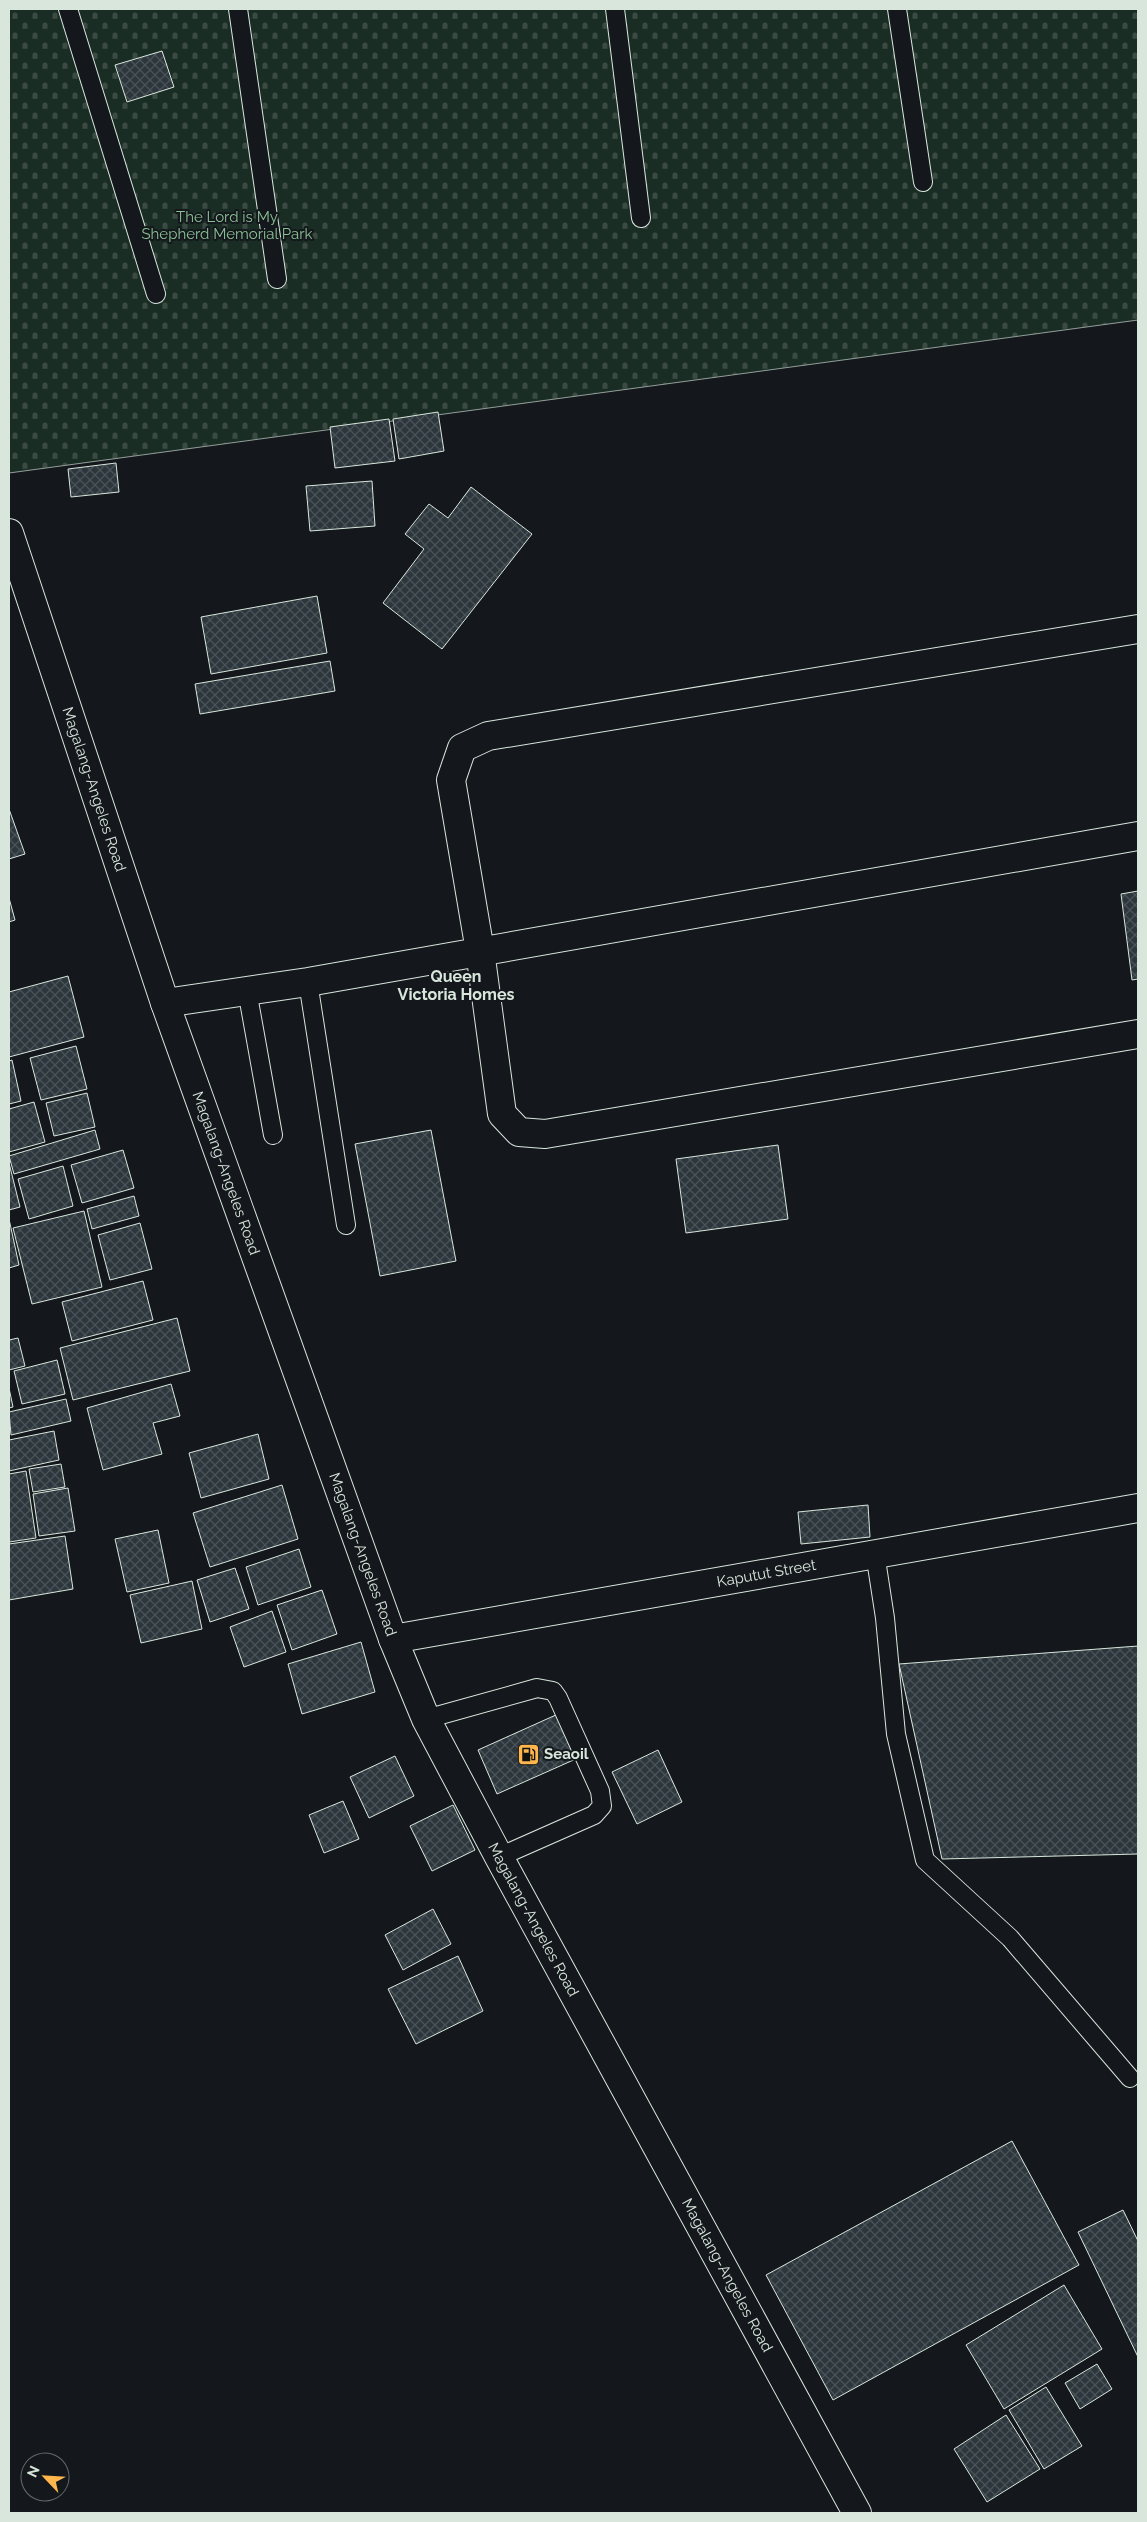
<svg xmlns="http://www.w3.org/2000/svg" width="1147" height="2522" viewBox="0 0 1147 2522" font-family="Raleway,sans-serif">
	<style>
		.cemetery { fill: url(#cemetery-stones); stroke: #939e99 }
		.building { fill: url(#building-cross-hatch); stroke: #d8e6dc }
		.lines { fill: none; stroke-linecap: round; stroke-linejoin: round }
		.lane-casing { stroke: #d8e6dc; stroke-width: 20 }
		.street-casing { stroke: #d8e6dc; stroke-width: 30 }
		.secondary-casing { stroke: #d8e6dc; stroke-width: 30 }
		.lane { stroke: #14181c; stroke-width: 18 }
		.street { stroke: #14181c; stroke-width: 28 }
		.secondary { stroke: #14181c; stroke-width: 28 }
		.labels { text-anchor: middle; stroke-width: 4; stroke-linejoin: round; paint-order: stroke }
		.park-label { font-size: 15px; fill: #8ac095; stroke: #14181c }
		.street-label { font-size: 15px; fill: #d8e6dc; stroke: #14181c }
		.poi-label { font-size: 15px; font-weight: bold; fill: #d8e6dc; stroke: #14181c; text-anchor: start }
		.neighbourhood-label { font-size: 16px; font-weight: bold; fill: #d8e6dc; stroke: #14181c }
	</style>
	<defs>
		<pattern id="cemetery-stones" width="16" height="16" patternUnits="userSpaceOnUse" patternTransform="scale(1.25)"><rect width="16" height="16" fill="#1a2d24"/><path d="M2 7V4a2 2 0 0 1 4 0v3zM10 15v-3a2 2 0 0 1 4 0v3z" fill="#3b4b43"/></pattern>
		<pattern id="building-cross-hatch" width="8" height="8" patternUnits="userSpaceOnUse" patternTransform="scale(1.25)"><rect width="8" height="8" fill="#2c363c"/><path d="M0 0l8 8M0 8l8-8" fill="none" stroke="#4a5358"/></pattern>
	</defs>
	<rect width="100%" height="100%" fill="#14181c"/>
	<!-- cemetery -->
	<path class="cemetery" d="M9,9H1138V320L9,473Z"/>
	<!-- building -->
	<path class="building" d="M162,51L174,87L127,102L115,65Z
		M438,412L444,451L399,459L393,419Z
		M389,419L395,461L335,468L330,427Z
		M116,463L119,492L71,497L68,469Z
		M372,481L375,526L310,531L306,486Z
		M471,487L532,534L442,649L383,603L424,549L405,534L429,504L448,518Z
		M317,596L327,653L211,674L201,617Z
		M330,661L335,691L200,714L195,684Z
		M9,809L25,854L9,859Z
		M1138,891V979L1132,980L1121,894Z
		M9,898L15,920L9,922Z
		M68,976L84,1037L9,1057V992Z
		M76,1046L87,1089L41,1100L30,1058Z
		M12,1060L21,1101L9,1104V1061Z
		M87,1093L95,1127L54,1136L46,1103Z
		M34,1102L45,1142L9,1152V1109Z
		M95,1130L100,1149L14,1174L9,1156Z
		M431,1130L456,1261L380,1276L355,1144Z
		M778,1145L788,1219L686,1233L676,1159Z
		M123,1150L134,1188L82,1203L71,1165Z
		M9,1163L20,1207L9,1210Z
		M63,1166L73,1206L29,1219L18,1179Z
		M134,1196L139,1216L92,1229L87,1209Z
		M84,1211L102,1287L32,1304L13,1228Z
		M9,1219L19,1265L9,1268Z
		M140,1223L152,1269L110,1280L98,1235Z
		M143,1281L153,1320L72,1341L62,1302Z
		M177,1318L190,1371L73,1400L60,1348Z
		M18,1338L25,1366L9,1370V1340Z
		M57,1360L65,1394L22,1404L14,1371Z
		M171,1384L180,1416L153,1423L162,1454L103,1470L87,1408Z
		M9,1388L13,1407L9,1408Z
		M66,1399L71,1421L11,1435L9,1412Z
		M54,1431L59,1460L9,1471V1440Z
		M258,1434L269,1479L201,1498L189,1453Z
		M61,1464L65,1487L33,1492L29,1469Z
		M26,1471L36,1538L9,1542V1474Z
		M282,1485L298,1539L210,1567L193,1513Z
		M68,1488L75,1531L39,1536L33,1494Z
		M868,1505L870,1537L801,1544L798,1512Z
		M158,1530L169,1583L127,1592L115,1539Z
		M65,1536L73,1589L9,1600V1544Z
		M299,1549L311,1587L258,1605L246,1567Z
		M235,1568L249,1609L210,1622L197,1580Z
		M192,1581L202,1629L141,1643L130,1595Z
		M322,1590L337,1634L292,1650L277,1605Z
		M272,1611L286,1652L244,1667L230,1627Z
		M361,1642L375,1692L302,1714L288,1664Z
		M1138,1646V1854L942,1859L899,1664Z
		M558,1714L578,1758L497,1794L478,1750Z
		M658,1750L682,1802L637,1824L612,1772Z
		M395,1756L414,1796L369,1818L350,1777Z
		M343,1801L359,1839L324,1853L309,1815Z
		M453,1805L475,1850L432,1871L410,1826Z
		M433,1909L451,1944L403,1970L385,1935Z
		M458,1956L483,2011L416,2044L388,1989Z
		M1012,2141L1079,2265L833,2400L766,2275Z
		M1123,2210L1138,2241V2357L1078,2232Z
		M1064,2285L1102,2349L1004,2409L966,2345Z
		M1097,2364L1112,2389L1080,2409L1065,2383Z
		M1046,2387L1082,2446L1044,2469L1009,2410Z
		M1006,2415L1040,2469L987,2502L954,2449Z"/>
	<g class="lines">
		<defs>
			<path id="lane" d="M68,9L156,294
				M238,9L277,279
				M615,9L641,218
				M897,9L923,182
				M308,982L346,1225
				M247,990L273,1135
				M875,1553L885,1618L896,1734L925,1860L1010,1938L1130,2078
				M426,1719L537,1688L553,1691L558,1698L600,1791L602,1806L594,1815L499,1857"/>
			<path id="street" d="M1138,629L488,736L462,748L451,780L480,951L502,1114L519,1132L545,1134L1138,1034
				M165,1003L308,982L1138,836"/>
			<g id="secondary">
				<path id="s1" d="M9,533L165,1003L393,1639L426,1719L499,1857L857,2513"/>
				<path id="s2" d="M393,1639L1138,1508"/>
			</g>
		</defs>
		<!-- lane casing -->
		<use href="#lane" class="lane-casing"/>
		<!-- street casing -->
		<use href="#street" class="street-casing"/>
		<!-- secondary casing -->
		<use href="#secondary" class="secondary-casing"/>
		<!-- lane -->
		<use href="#lane" class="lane"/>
		<!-- street -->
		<use href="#street" class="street"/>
		<!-- secondary -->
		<use href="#secondary" class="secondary"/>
	</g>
	<!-- icons -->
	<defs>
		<symbol id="fuel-square" viewBox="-11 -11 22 22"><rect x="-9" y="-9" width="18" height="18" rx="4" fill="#ffb74d" stroke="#14181c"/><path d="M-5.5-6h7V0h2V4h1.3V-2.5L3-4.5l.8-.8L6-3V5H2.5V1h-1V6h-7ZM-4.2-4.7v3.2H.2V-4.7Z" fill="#111"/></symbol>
	</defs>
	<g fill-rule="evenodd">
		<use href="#fuel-square" x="516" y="1742" width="25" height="25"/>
	</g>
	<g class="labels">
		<!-- park labels -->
		<g class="park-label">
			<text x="227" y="222">The Lord is My<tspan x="227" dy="17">Shepherd Memorial Park</tspan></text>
		</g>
		<!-- street labels -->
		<g class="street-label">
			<text dy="5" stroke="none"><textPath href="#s1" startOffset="270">Magalang-Angeles Road</textPath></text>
			<text dy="5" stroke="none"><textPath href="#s1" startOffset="676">Magalang-Angeles Road</textPath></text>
			<text dy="5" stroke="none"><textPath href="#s1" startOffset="1081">Magalang-Angeles Road</textPath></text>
			<text dy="5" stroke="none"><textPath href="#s2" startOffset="379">Kaputut Street</textPath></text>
			<text dy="5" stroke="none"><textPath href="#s1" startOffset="1485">Magalang-Angeles Road</textPath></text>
			<text dy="5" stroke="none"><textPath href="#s1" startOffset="1890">Magalang-Angeles Road</textPath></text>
		</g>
		<!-- poi labels -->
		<g class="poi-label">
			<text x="544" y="1759">Seaoil</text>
		</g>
		<!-- neighbourhood labels -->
		<g class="neighbourhood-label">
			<text x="456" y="982">Queen<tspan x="456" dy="18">Victoria Homes</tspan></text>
		</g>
	</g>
	<!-- border -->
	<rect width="1147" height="2522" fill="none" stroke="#d8e6dc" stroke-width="20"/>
	<!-- north arrow -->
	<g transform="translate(45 2477) rotate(295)"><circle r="24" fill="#14181c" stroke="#626a69"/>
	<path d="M0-4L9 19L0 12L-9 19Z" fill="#ffb74d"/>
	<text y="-8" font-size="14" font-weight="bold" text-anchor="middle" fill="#d8e6dc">N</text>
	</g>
</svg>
